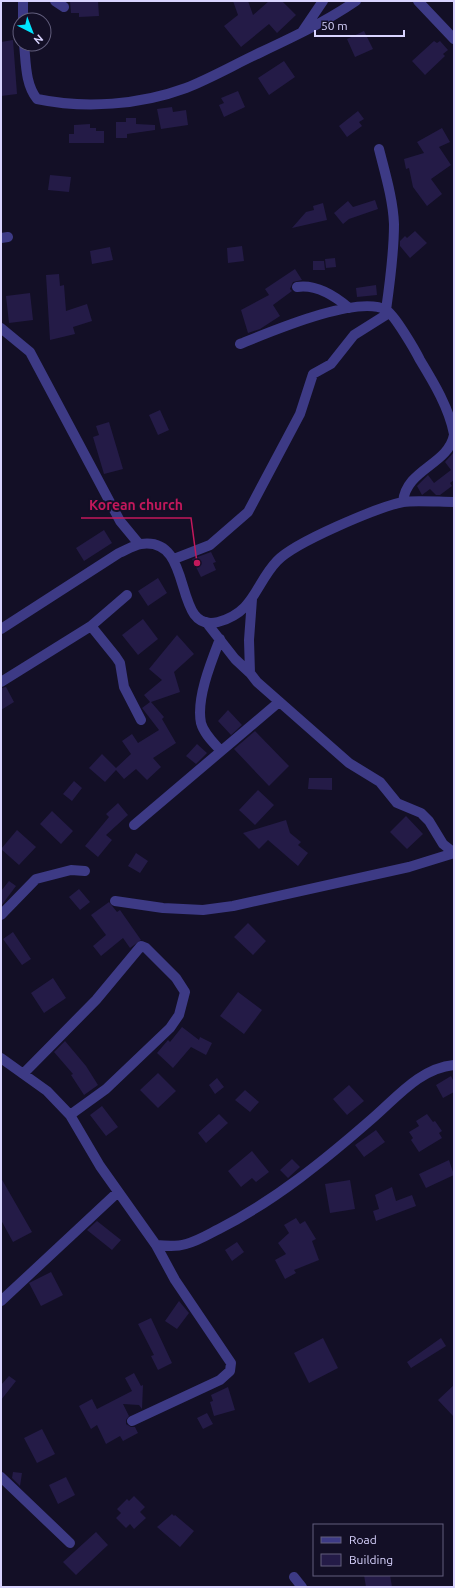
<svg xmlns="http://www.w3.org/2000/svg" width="455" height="1588" viewBox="0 0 455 1588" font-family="Ubuntu,sans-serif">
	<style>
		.building { fill: #241b47 }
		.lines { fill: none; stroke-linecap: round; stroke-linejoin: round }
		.street { stroke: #3d3a85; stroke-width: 10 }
		.leader { fill: none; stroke: #c2185b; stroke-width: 1.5 }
		.callout-dot { fill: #c2185b; stroke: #130f26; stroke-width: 1.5 }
		.callout-label { font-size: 14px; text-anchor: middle; font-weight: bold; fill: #c2185b; stroke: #130f26; stroke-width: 4; stroke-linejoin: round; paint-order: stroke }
	</style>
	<rect width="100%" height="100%" fill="#130f26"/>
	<!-- building -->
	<path class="building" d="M70,1H98L99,16L79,17V13H71Z
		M233,1H248L253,15L269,1H282L296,15L277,33L269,24L241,47L224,26L238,15Z
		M364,31L373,49L355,57L347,39Z
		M13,40L17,94L1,96V42Z
		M434,41L437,43L440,41L448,50L443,54L445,56L425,75L412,61Z
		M284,61L295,77L269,95L258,78Z
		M238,91L245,107L224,117L219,105L224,103L221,98Z
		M172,107L173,112L186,110L188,125L161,129L157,109Z
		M358,111L364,119L359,122L362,126L347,137L339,126Z
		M126,118H136V124L155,125V130L127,134V138H116V122H126Z
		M90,124V128H96V131H104V143H69V134H74V125Z
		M442,128L450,142L439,147L451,165L431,179L442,194L427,206L413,187L409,168L406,169L404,159L424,153L417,142Z
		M50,175L71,177L69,192L48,190Z
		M375,200L378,209L349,219L343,224L334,213L348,201L353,207Z
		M323,203L327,220L292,228L306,212L314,210L313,206Z
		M415,231L427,243L410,258L400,246V241L405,236L407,238Z
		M242,246L244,261L228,263L227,248Z
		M110,247L113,260L92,264L90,251Z
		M335,258L336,267L326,268L325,259Z
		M313,261H324L325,270H313Z
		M295,269L302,280L293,282L290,289L292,291L273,305L280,316L260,329L248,333L241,310L269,295L265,289Z
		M59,274L60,286L64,285L66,311L87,304L92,321L73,327L75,334L50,340L46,275Z
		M376,285L377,295L357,297L356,288Z
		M30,293L33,320L9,323L6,296Z
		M160,410L169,430L158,435L149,415Z
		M109,422L123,469L104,474L93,437L99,435L96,426Z
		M454,452V480L450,483L452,486L440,495H436L430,489L422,495L417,486L428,475L434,483L451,470L445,462Z
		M104,530L112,543L84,561L76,548Z
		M211,552L216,562L213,563L216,570L201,577L192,559Z
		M158,578L167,593L148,606L138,591Z
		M143,619L158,639L138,655L122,635Z
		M177,635L194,654L174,672L180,692L151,702L164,717L162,719L176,743L153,758L161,767L147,780L136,769L124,779L116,770L105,782L89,768L102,754L116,768L131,754L122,741L132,734L138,743L159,730L142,708L150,702L144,695L162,680L149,669Z
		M6,687L14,702L1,710V688Z
		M228,710L242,725L231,735L218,721Z
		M255,731L289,766L269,786L234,749Z
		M197,744L207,753L196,764L186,756Z
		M309,778H332V790L308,789Z
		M74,781L82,788L72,801L63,794Z
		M258,790L274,805L255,825L239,810Z
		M118,803L128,815L106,835L112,840L98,857L85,846L109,817L106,814Z
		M52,811L73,831L61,844L40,824Z
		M406,816L423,834L407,849L390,832Z
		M286,820L290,833L301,842L298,845L308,853L298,866L268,840L259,849L243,833Z
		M17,830L36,847L19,865L1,849Z
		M136,853L148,861L140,873L128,866Z
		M9,881L16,886L1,906V891Z
		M79,889L90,902L80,910L69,897Z
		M109,902L117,912L120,910L141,940L130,948L123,938L101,956L93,946L106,935L91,915Z
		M248,923L266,941L253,955L234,937Z
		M13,932L31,959L22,965L3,939Z
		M53,978L66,998L44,1013L31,993Z
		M238,992L262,1010L244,1034L220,1016Z
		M182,1027L199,1040L200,1037L212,1043L206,1055L191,1047L173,1068L157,1053L168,1040L170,1042Z
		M65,1041L86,1066L98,1085L84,1095L71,1075L73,1074L54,1052Z
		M158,1073L176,1091L158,1108L140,1090Z
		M451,1076L454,1082V1092L443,1098L436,1085Z
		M217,1078L224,1087L215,1094L209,1085Z
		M349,1085L364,1101L347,1115L333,1099Z
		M245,1090L259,1102L250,1112L235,1100Z
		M102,1106L118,1127L106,1136L90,1115Z
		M219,1114L228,1123L206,1143L198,1133Z
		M427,1114L433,1122L435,1121L442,1131L439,1133L442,1138L419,1152L411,1140L413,1138L409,1132L419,1126L416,1121Z
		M376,1130L385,1142L364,1157L355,1145Z
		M252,1151L269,1172L256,1182L252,1178L241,1187L228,1171Z
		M292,1159L300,1167L288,1178L280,1170Z
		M449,1160L454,1175L426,1188L419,1174Z
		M1,1178L32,1232L13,1242L1,1220Z
		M350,1180L355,1209L330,1213L325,1184Z
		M392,1187L396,1201L412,1195L416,1206L376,1221L373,1211L379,1209L375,1195Z
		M296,1218L300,1224L305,1221L316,1239L312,1241L319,1260L294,1270L296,1273L285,1279L275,1260L286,1254L278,1243L289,1233L284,1225Z
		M97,1221L121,1240L112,1250L87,1230Z
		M237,1242L244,1252L232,1261L225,1250Z
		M51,1272L63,1295L41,1306L29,1283Z
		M179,1301L189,1313L177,1329L165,1321Z
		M151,1318L172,1363L158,1370L151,1356L154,1355L138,1324Z
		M323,1338L338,1368L309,1383L294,1353Z
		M441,1338L446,1346L411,1368L407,1362Z
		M134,1373L141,1386L143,1385L142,1409L139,1405L123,1404L129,1416L126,1420V1424L131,1427H135L138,1433L123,1441L120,1436L106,1444L97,1425L91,1429L79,1406L92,1399L97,1409L132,1391L125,1378Z
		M9,1376L16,1381L1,1400V1385Z
		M454,1385V1417L438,1400Z
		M228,1387L235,1410L214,1416L210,1402L213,1401L211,1395Z
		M207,1413L213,1424L203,1429L197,1418Z
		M42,1429L55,1454L37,1463L24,1438Z
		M13,1472L22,1473L20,1486L12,1478Z
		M66,1477L75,1495L58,1504L49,1485Z
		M134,1496L145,1507L140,1512L146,1518L134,1529L130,1524L126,1528L116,1518L121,1513L117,1509L127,1499L129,1501Z
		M172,1514L174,1516L175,1515L194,1531L180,1547L157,1527Z
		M96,1532L108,1545L76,1575L63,1562Z
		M364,1575H390L392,1587H366Z"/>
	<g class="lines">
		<!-- street -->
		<path class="street" d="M55,1L64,7
			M418,1L454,39
			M23,20V1
			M302,32L323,1
			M24,44C26,62 25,84 37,99C85,109 140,105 186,88C209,79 232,66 255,55C289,39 324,23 356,1
			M379,149C385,173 393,199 394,224C394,253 390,282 386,310
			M1,238L8,237
			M297,287C316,284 335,296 349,308
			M1,328L30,352L120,521L139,544
			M240,344C270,332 358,294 386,310C394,314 415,350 420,360C434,383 449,408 454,434
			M403,502C406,469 448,465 454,435
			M174,559L210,545L248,512L300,414L313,374L331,364L354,335L389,313
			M252,599L249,640L250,673L257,682L349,763L380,782L397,803L421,813L429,821L443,844L454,853
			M206,622L235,659L250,673
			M91,626L116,657L120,663L124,687L141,720
			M1,629L119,553C126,550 134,545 141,544C196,536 171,634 218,622C255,612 255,584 277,561C295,542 376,508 403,502C414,500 441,502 454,502
			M220,639C211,662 196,699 201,723C204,734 214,743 221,751
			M1,682L91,626L127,595
			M134,825L279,702
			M115,901L163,908L203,910L233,906L409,867L454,853
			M1,915L36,879L71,870L85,871
			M1,1058L47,1091L70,1115L100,1166L156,1245L175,1280L231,1363L230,1371L220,1380L132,1421
			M23,1074L96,1000L141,946L146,948L176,978L185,992L179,1015L170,1028L106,1089L70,1115
			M156,1245C166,1246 176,1247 186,1244C198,1241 209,1234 219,1229C276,1200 326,1159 374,1117C398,1096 421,1068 454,1065
			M1,1301L118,1192
			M1,1477L70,1543
			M294,1577L302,1587"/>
	</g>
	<!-- callouts -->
	<path class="leader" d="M197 563L191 518H81"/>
	<circle class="callout-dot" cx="197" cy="563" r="4"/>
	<g class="callout-label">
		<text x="136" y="510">Korean church</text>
	</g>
	<!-- border -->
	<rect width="455" height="1588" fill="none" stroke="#d9d4ff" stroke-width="4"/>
	<!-- legend -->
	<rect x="313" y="1524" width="130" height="52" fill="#130f26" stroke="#625e7d"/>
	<rect x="321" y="1537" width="20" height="6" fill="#3d3a85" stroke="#625e7d"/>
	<text x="349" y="1544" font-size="12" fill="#d9d4ff">Road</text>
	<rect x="321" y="1554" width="20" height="12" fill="#241b47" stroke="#625e7d"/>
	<text x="349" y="1564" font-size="12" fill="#d9d4ff">Building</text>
	<!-- north arrow -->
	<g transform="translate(32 32) rotate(138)"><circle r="19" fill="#130f26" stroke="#625e7d"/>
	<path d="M0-3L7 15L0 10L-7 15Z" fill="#00e5ff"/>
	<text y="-6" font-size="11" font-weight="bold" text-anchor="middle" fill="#d9d4ff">N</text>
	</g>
	<!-- scale -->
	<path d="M315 30v6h89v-6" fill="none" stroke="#d9d4ff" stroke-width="2"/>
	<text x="321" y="30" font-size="12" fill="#d9d4ff" stroke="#130f26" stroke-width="3" paint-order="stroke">50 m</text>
</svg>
